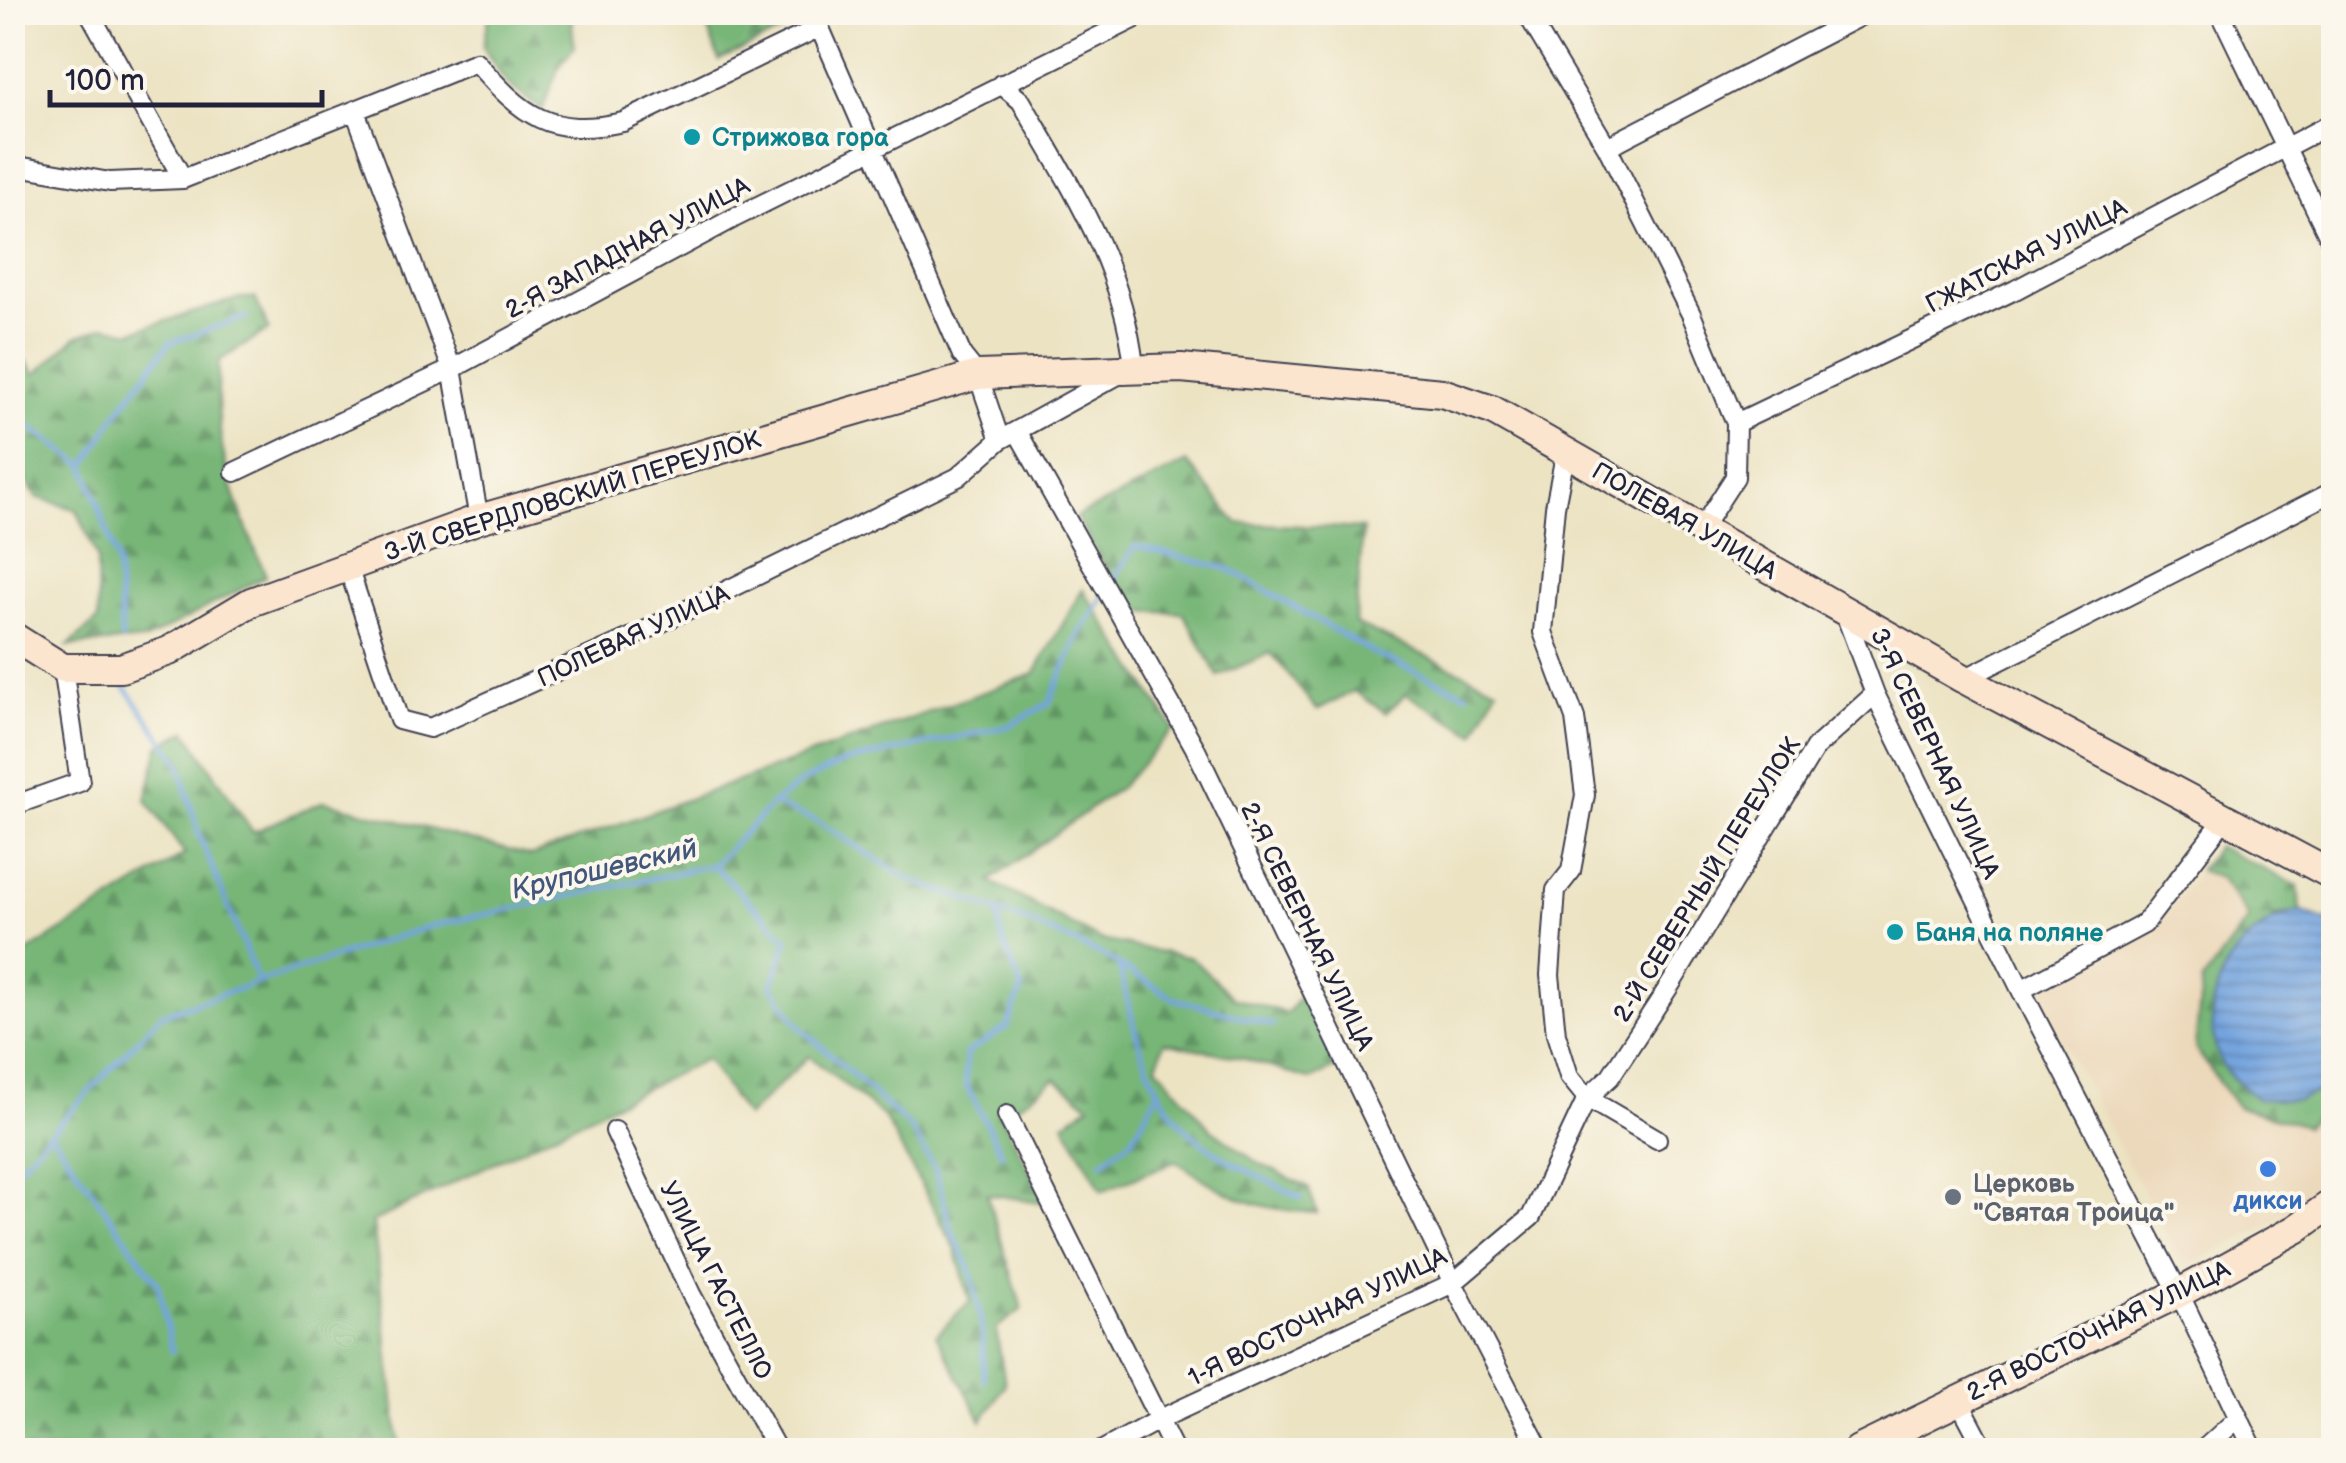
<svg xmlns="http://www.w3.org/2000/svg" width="2346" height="1463" viewBox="0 0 2346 1463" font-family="'Balsamiq Sans',sans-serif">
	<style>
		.built { fill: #ecd8ba }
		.forest { fill: url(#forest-firs); stroke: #4c6c59; stroke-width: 2.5 }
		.water { fill: url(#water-rules); stroke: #4c638c; stroke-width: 2.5 }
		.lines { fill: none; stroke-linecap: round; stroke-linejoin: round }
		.stream { stroke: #75a4de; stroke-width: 5 }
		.street-casing { stroke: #403f4f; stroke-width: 22 }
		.secondary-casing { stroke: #403f4f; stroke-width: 32 }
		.street { stroke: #fff; stroke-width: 18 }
		.secondary { stroke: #fce5cf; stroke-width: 28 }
		.culture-dot { fill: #0f9aa8; stroke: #fbf7ec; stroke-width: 4 }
		.shop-dot { fill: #3f7fe0; stroke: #fbf7ec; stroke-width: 4 }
		.worship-dot { fill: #6b7280; stroke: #fbf7ec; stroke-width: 4 }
		.labels { text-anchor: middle; stroke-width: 8; stroke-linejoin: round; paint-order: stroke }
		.culture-label { font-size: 25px; font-weight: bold; fill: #0d838f; stroke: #fbf7ec; text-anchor: start }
		.street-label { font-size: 25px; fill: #22223b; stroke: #fbf7ec }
		.worship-label { font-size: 25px; font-weight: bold; fill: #5b616d; stroke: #fbf7ec; text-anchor: start }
		.shop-label { font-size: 25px; font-weight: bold; fill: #366cbe; stroke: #fbf7ec }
		.water-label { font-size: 28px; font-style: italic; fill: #43567c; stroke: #fbf7ec }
	</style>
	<defs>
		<pattern id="forest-firs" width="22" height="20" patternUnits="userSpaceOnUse" patternTransform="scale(2.5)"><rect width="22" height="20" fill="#77b677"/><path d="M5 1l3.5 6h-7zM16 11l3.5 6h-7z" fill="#619463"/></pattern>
		<pattern id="water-rules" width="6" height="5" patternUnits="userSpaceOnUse" patternTransform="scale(2.5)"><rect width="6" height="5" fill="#75a4de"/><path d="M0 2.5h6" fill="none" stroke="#6085b5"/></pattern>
	</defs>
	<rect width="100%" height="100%" fill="#fbf7ec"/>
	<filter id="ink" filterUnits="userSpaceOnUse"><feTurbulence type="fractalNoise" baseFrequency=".01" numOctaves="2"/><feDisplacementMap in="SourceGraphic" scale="20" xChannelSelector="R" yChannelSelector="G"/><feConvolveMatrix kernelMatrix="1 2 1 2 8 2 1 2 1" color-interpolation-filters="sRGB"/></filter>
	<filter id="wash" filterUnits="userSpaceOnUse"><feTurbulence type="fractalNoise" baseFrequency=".0048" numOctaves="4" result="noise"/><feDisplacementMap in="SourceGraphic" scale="40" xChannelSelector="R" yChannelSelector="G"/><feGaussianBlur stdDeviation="2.25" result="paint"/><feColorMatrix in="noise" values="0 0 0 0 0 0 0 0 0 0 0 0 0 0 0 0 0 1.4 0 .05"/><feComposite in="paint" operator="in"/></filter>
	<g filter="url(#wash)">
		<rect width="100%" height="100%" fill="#ece3c3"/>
		<!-- built -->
		<path class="built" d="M2199,870L2220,878L2249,918L2202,982L2306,1126L2333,1100V1168L2318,1198L2185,1269L2035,991L2155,933Z"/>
		<!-- forest -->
		<path class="forest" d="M490,13H571L574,47L558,69L542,110L506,83L483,47Z
			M702,13H787L792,27L719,60Z
			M240,298H255L269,330L219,361C213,454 232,493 266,576L145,640L68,646L98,620L97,557L77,510L36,497L13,459V346L36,374L76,337L106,326L130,332Z
			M1187,462L1237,523L1363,529L1355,624L1497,688L1475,734L1406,694L1386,713L1354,691L1317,710L1271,653L1218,676L1183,613L1132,611L1076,517Z
			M1083,589L1174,729L1120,787L990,881L1101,940L1192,958L1233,998L1287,1013L1302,994L1338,1066L1311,1080L1242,1058L1164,1042L1157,1066L1211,1129L1258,1163L1308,1187L1317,1213C1251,1209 1230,1198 1176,1161L1102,1191L1064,1123L1090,1105L1055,1078L1015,1108L999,1111L1046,1203L987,1194L1022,1309L996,1329L1005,1384L982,1421L936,1335L970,1301L955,1248L884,1117L809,1056L746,1117L706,1059L373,1222L400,1450H13V961L185,854L146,800L159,746L186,731L253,832L324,801L531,856L1034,674Z
			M2217,846L2298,886L2300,911L2274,917L2333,1085V1100L2306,1126L2237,1107L2195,1048L2202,982L2249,918L2220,878L2199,870Z"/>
		<!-- water -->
		<path class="water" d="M2300,911L2333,923V1085L2298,1100L2257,1099C2246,1088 2225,1075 2220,1060C2195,996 2235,926 2300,911Z"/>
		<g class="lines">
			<!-- stream -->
			<path class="stream" d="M12,414L85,466L117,561L122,640
				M85,466L113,419L169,343L246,317
				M1111,584L1135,546L1229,569L1377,655L1467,694
				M123,684L179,762L199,835L259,983
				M774,803L802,782L844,762L1009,726L1049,703L1079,635L1105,594
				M713,865L788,940L772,985L799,1026L910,1127L935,1169L951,1229L972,1274L982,1327L984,1380
				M998,911L1001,936L1022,989L1007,1027L966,1054V1085L1002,1154
				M1119,965C1135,1029 1147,1103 1205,1145C1233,1166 1270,1181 1301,1198
				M51,1133L158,1284L172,1351
				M1102,1162L1132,1139L1159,1091
				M12,1174L162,1014L427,927L713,865L773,804L817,821L908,879L1032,923L1106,957L1175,999L1273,1025"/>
		</g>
	</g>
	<g filter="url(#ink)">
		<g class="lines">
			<defs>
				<path id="street" d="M89,12L183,179
					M813,12L962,355L978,375L1000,440L1134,366C1122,263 1072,189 1021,101L1001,84
					M1526,12L1607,147L1691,314L1736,423L1735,477L1700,531
					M2220,12L2334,247
					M355,111L452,369L479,519
					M1607,147L1868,12
					M12,165L110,182L183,179L476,62C523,116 550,138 623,122L820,27
					M1736,423L2015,290L2334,122
					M1017,431L1194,746L1453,1283L1540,1450
					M1566,450L1555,507L1543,632L1575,718L1585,795L1571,871L1556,890L1550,975L1556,1034L1569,1076L1587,1098L1657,1139
					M235,472L452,369L734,218L1148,12
					M348,567L399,720L430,728L632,637L958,477L1000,440
					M1844,611L1875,694L2021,990L2179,1293L2254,1450
					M1964,679L2334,491
					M12,806L80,782L63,668
					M2021,990L2144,924L2223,821
					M1007,1115L1174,1450
					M615,1131L691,1294L777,1450
					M1958,1399L1985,1450
					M1103,1450L1160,1419L1453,1283L1531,1217L1587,1098L1610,1077L1672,982L1815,748L1875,694
					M2203,1450L2238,1418"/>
				<path id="secondary" d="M12,636L63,668H121L169,651L251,602L479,519L978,375L1181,368L1442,393L1492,410L1964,679L2334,876
					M1858,1450L2179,1293L2296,1229L2334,1202"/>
			</defs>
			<!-- street casing -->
			<use href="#street" class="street-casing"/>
			<!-- secondary casing -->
			<use href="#secondary" class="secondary-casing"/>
			<!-- street -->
			<use href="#street" class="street"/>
			<!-- secondary -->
			<use href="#secondary" class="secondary"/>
		</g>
	</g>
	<!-- markers -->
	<g class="culture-dot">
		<circle cx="692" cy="137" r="10"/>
		<circle cx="1895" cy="932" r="10"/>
	</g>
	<circle class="shop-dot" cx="2268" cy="1169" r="10"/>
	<circle class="worship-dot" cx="1953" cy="1197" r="10"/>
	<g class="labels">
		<!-- culture labels -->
		<g class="culture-label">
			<text x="712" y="146">Стрижова гора</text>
			<text x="1915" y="941">Баня на поляне</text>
		</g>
		<!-- street labels -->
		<g class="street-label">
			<text transform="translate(627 247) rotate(-28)" y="9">2-Я ЗАПАДНАЯ УЛИЦА</text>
			<text transform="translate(2026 255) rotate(-27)" y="9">ГЖАТСКАЯ УЛИЦА</text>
			<text transform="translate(572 495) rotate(-17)" y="9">3-Й СВЕРДЛОВСКИЙ ПЕРЕУЛОК</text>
			<text transform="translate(1685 520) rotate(30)" y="9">ПОЛЕВАЯ УЛИЦА</text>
			<text transform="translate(633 635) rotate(-25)" y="9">ПОЛЕВАЯ УЛИЦА</text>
			<text transform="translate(1936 753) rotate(65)" y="9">3-Я СЕВЕРНАЯ УЛИЦА</text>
			<text transform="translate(1706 879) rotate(-58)" y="9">2-Й СЕВЕРНЫЙ ПЕРЕУЛОК</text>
			<text transform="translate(1308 926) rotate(64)" y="9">2-Я СЕВЕРНАЯ УЛИЦА</text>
			<text transform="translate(717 1280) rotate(63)" y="9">УЛИЦА ГАСТЕЛЛО</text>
			<text transform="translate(1317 1316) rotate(-26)" y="9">1-Я ВОСТОЧНАЯ УЛИЦА</text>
			<text transform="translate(2098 1330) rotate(-26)" y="9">2-Я ВОСТОЧНАЯ УЛИЦА</text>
		</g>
		<!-- worship labels -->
		<g class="worship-label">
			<text x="1973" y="1192">Церковь<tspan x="1973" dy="29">"Святая Троица"</tspan></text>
		</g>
		<!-- shop labels -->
		<g class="shop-label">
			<text x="2268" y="1209">дикси</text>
		</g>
		<!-- water labels -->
		<g class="water-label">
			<text transform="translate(604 868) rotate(-13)" y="10">Крупошевский</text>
		</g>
	</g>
	<!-- margin -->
	<rect width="2346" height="1463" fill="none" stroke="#fbf7ec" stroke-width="50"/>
	<!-- scale -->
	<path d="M50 90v15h272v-15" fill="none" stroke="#22223b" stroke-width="5"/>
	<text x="65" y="90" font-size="30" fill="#22223b" stroke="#fbf7ec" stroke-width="8" paint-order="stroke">100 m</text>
</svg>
